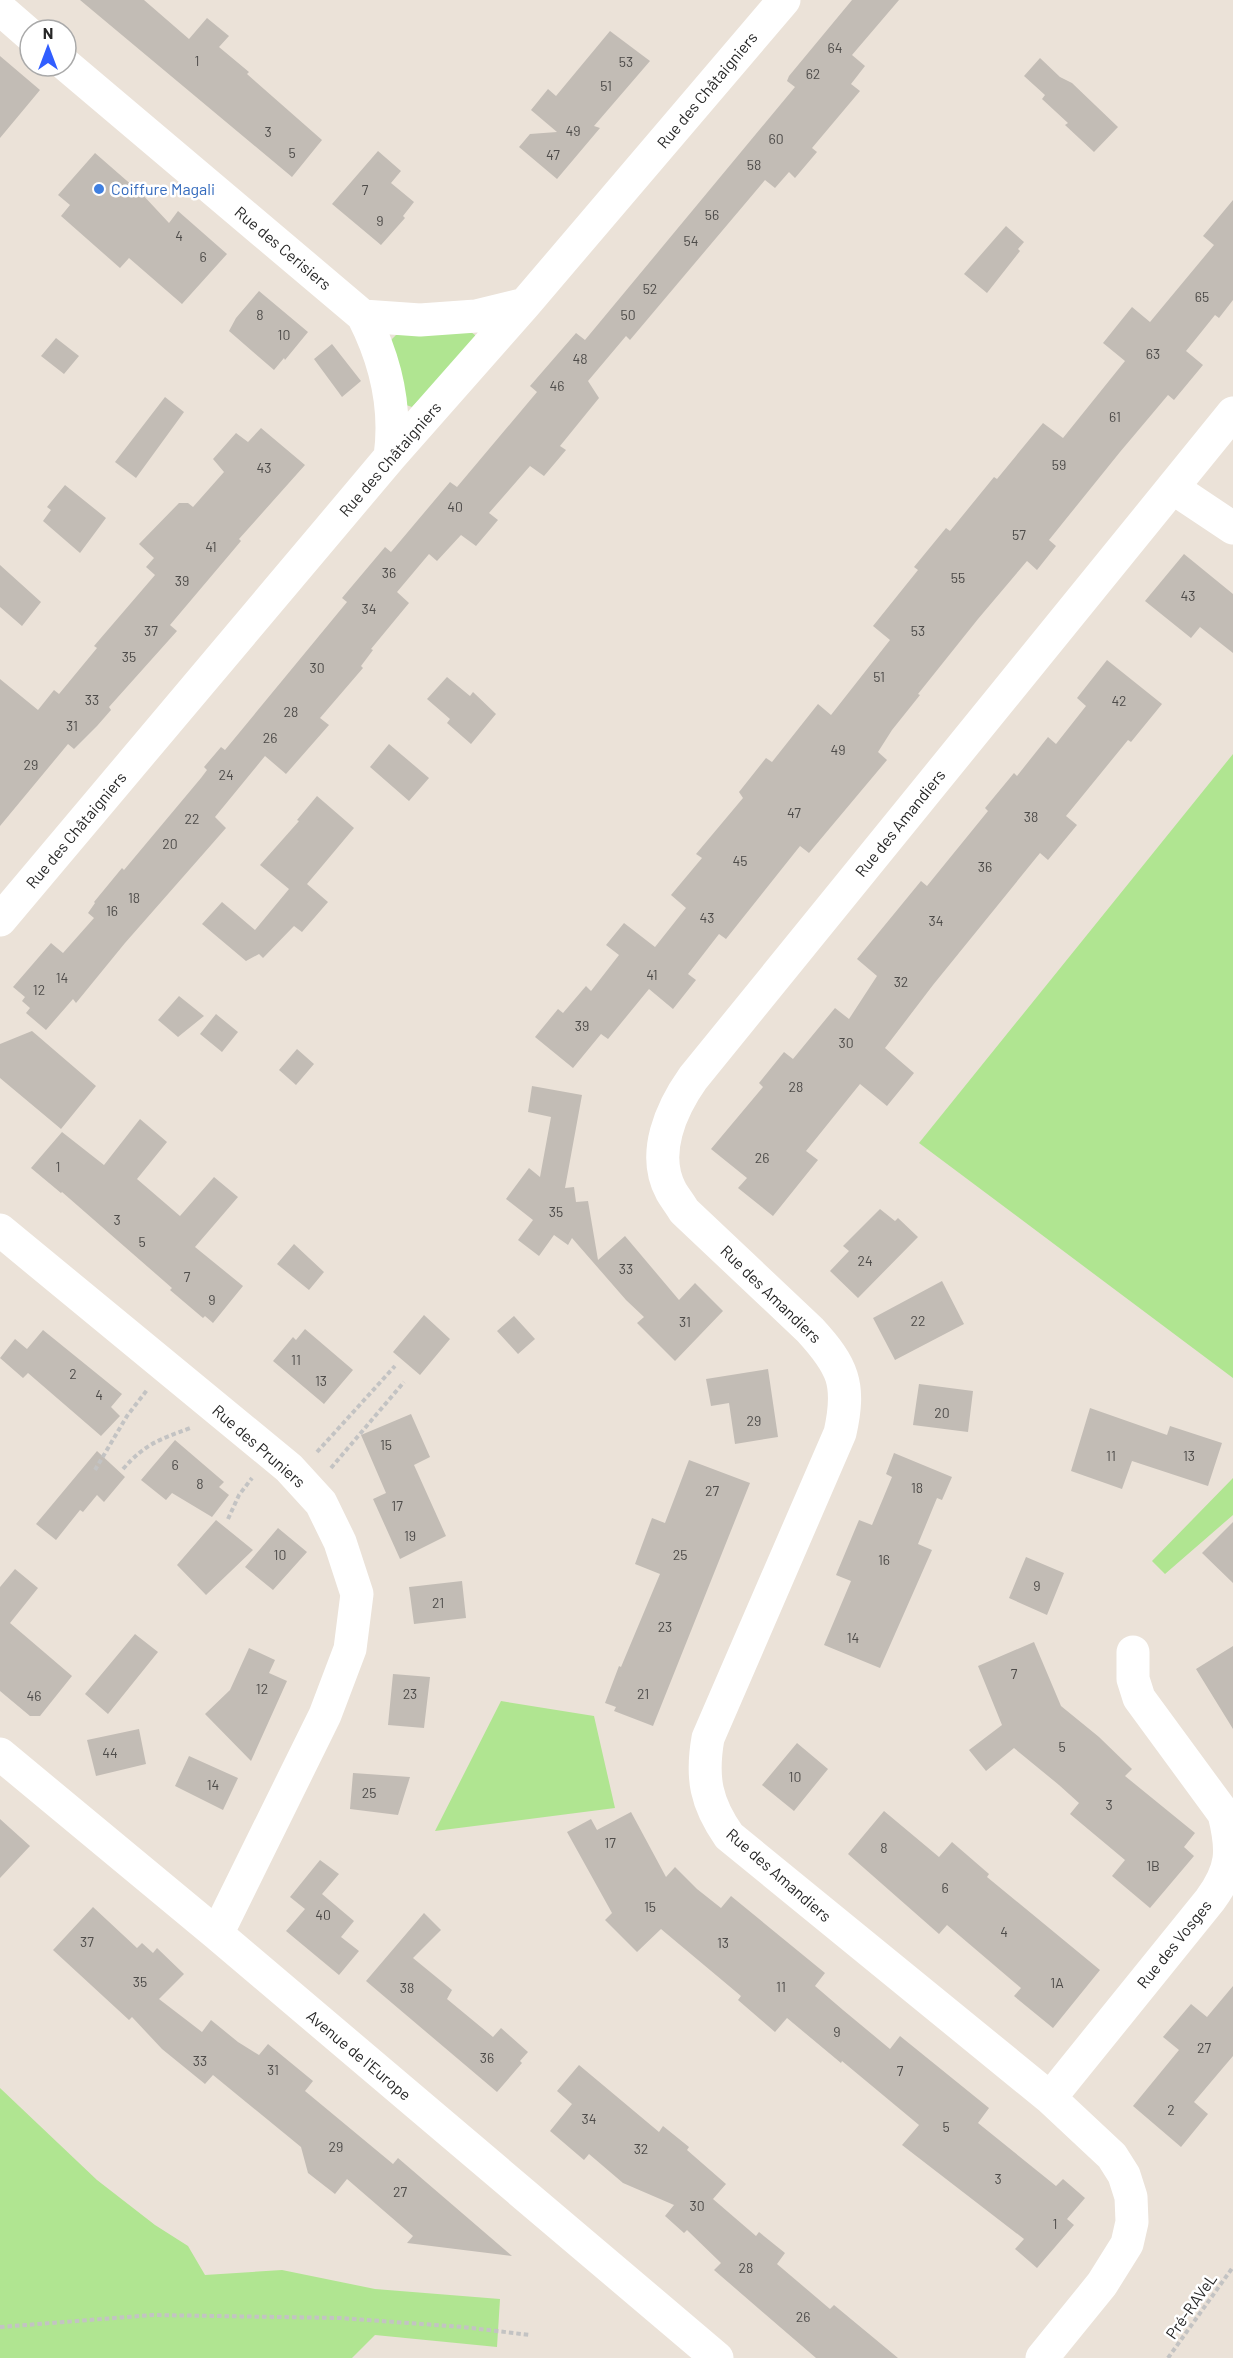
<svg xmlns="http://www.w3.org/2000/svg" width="1233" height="2358" viewBox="0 0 1233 2358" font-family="Barlow,sans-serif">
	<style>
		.green { fill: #b0e591 }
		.building { fill: #c2bcb5 }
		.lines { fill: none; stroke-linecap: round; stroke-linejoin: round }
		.path { stroke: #c3c3c3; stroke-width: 4; stroke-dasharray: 4.5 3; stroke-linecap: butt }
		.street { stroke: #fff; stroke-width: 33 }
		.shop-dot { fill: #3f7fe0; stroke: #fff; stroke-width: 2 }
		.labels { text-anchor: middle; stroke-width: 5; stroke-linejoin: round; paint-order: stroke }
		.number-label { font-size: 14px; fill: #4e4c4a }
		.street-label { font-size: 16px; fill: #272727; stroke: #fff }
		.shop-label { font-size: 16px; fill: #366cbe; stroke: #fff; text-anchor: start }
	</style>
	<rect width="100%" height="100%" fill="#ebe2d8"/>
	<!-- green -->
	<path class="green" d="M468,330L475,335L476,341L412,407L406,405L390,341L396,335Z
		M1233,754V1378L919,1143Z
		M1233,1478V1515L1165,1574L1152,1561Z
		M501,1701L594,1716L615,1808L435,1831Z
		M0,2088L97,2180L155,2225L188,2246L205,2275L282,2270L375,2289L500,2299L497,2347L375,2335L352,2358H0Z"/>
	<!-- building -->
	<path class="building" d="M80,0H144L189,39L207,18L229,36L219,47L249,72L247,74L322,140L292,177Z
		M852,0H899L852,55L865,66L851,84L860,91L812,148L817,152L795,178L789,172L775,188L765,180L630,340L626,336L588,381L599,398L560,446L566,450L544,476L530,466L489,513L498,520L476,546L461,535L437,561L429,554L397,592L409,603L371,649L373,650L361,666L363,668L320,718L329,725L286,774L265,756L215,817L226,828L125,943L76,1003L73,999L46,1030L26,1013L30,1008L22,1001L25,997L13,987L51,943L63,953L94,918L88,913L95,903L94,902L122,868L124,870L201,778L207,770L204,767L221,747L225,750L347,602L342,598L385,547L391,552L450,482L457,487L537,392L530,386L576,333L585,340L795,87L787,81L789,76Z
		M610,31L650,61L594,126L600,128L557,179L519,147L530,134L557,132L531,110L548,89L556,96Z
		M0,56L40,90L0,138Z
		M1040,58L1060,77L1072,83L1118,127L1094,152L1065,125L1068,123L1042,99L1045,95L1024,76Z
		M378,151L401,171L391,183L414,202L403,216L405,218L381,245L332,204Z
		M95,153L142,194L169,223L178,211L227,254L182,304L129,258L120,268L61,216L70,205L58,195Z
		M1233,200V300L1219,318L1215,315L1186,351L1203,365L1174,400L1168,395L1120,452L1049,540L1056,546L1037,570L1027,561L978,619L918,694L920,695L892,730L878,752L887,760L809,853L800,846L726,939L719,934L688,974L696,980L673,1009L649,989L608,1039L601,1034L573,1068L535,1037L558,1009L563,1013L586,986L591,991L619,955L606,945L624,923L655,947L686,908L671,895L702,858L696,854L743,798L739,792L766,758L772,762L818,704L831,715L890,640L873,626L918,570L914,567L946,528L950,531L994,477L997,479L1043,423L1063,438L1125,361L1103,343L1132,307L1150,322L1214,245L1203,236Z
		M1006,226L1024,242L1018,249L1020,251L987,293L964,274Z
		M259,291L308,332L285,360L284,358L274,370L229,331L236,318Z
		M56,338L79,356L64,374L41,356Z
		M332,344L361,381L342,397L314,359Z
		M165,397L184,412L136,478L115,462Z
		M261,428L305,465L239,539L241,541L170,625L177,631L109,707L111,710L97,726L74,749L68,744L0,826V679L38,710L54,690L59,694L97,648L94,646L155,575L146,567L154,558L139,544L179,503H188L193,507L224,472L213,459L236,433L248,442Z
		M65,485L106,518L80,553L43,521L51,510L47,507Z
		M1184,554L1233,594V653L1200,627L1191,638L1145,601Z
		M0,565L41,602L22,626L0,607Z
		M1107,660L1162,704L1131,742L1128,740L1066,816L1077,825L1048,860L1040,853L933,985L885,1048L914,1073L887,1106L860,1084L806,1151L818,1160L773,1216L738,1188L747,1178L711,1149L763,1087L759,1083L784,1052L793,1059L835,1008L849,1019L877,976L857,959L921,881L927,886L988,811L985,808L1014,773L1017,776L1048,737L1056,744L1086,706L1077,698Z
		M447,677L470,696L473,692L496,714L471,744L447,723L450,719L427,699Z
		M389,744L429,778L409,801L370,767Z
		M317,796L354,828L307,884L328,902L302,932L294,926L263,958L259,954L246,961L202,924L222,902L255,930L289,889L260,865L299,821L297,820Z
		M179,996L204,1016L178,1037L158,1020Z
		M216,1014L238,1032L222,1052L200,1034Z
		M32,1031L96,1086L61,1129L0,1078V1044Z
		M297,1049L314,1064L296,1085L279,1070Z
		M532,1086L582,1095L565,1188L574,1187L576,1202L588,1201L598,1260L625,1236L679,1300L695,1283L723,1311L675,1361L637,1323L644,1317L626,1300L572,1238L568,1245L554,1235L539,1256L518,1240L533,1220L506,1199L529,1168L540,1177L551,1117L528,1112Z
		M140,1119L167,1142L137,1179L180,1216L214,1177L238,1197L195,1247L243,1286L213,1323L205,1316L203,1318L170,1290L172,1288L62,1192L61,1193L31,1168L62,1132L104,1165Z
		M880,1209L895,1221L898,1218L918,1237L858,1298L830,1271L849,1251L843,1246Z
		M294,1244L324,1272L309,1290L277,1264Z
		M942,1281L964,1324L895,1360L873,1318Z
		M424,1315L450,1339L420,1375L393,1352Z
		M514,1316L535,1339L518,1354L497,1331Z
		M305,1329L353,1370L324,1404L273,1361L293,1337L296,1340Z
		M43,1330L122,1394L111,1407L120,1416L101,1436L28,1373L23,1378L0,1358L15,1339L27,1349Z
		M768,1369L778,1437L735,1444L729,1403L711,1406L706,1379Z
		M919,1384L973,1391L968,1432L913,1425Z
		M1090,1408L1167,1435L1170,1426L1222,1443L1208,1486L1132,1461L1122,1489L1071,1471Z
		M411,1414L430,1457L414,1465L446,1536L400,1559L373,1499L386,1493L361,1435Z
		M175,1440L224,1482L219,1487L229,1495L212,1517L172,1493L166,1500L141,1480Z
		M97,1451L125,1477L104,1502L97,1495L83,1512L80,1510L56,1540L36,1524Z
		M894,1453L952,1477L942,1500L937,1498L918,1544L932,1550L880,1668L824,1645L851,1581L836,1575L859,1520L872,1525L892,1477L886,1474Z
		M689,1460L750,1483L653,1726L614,1711L616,1707L605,1703L619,1666L621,1667L660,1574L635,1564L652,1518L665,1523Z
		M216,1520L253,1550L206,1595L177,1565Z
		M1233,1522V1583L1202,1553Z
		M278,1528L307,1552L273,1590L245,1567Z
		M1026,1557L1064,1573L1047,1615L1009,1598Z
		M15,1569L38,1588L10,1623L72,1676L40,1716H30L0,1691V1587Z
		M462,1581L466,1618L414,1624L409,1587Z
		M135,1634L158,1652L108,1714L85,1694Z
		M1034,1642L1061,1706L1099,1737L1132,1769L1125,1776L1195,1833L1184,1847L1194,1856L1150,1908L1112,1876L1125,1860L1070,1814L1079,1803L1059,1785L1014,1748L986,1771L969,1750L1002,1725L978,1666Z
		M1233,1646V1729L1196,1669Z
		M249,1648L275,1660L269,1673L287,1681L251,1761L205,1714L230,1690Z
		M393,1674L430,1677L424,1728L388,1725Z
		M139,1729L146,1764L96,1776L87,1740Z
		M797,1743L828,1769L794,1811L762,1785Z
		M189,1756L238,1778L223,1810L175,1786Z
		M353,1773L410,1777L398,1815L350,1809Z
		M884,1811L939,1857L952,1842L989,1874L987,1877L1100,1970L1053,2028L1014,1996L1021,1988L947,1925L939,1934L848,1854Z
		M631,1812L666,1877L675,1867L697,1889L721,1908L731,1896L825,1973L815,1986L843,2010L890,2049L900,2036L989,2108L978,2123L1056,2186L1063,2179L1085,2198L1067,2219L1074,2225L1037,2268L1015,2249L1024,2239L902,2145L919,2125L842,2061L841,2063L787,2018L775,2032L738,2000L741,1996L661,1929L637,1952L605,1920L612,1913L567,1832L591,1819L597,1830Z
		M0,1819L30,1846L0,1878Z
		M320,1860L339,1874L322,1894L354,1921L341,1937L359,1951L339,1975L286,1931L305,1909L290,1897Z
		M93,1907L137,1948L142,1943L153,1953L157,1948L184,1974L159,1999L202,2032L211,2020L238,2042L259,2055L268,2044L313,2081L305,2091L393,2164L398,2158L512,2256L407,2243L413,2236L347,2179L335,2194L308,2173L301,2147L213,2075L205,2084L162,2049L132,2017L129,2020L53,1950Z
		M424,1913L441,1930L413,1958L452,1990L447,1999L493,2037L501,2028L528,2052L520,2061L522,2063L497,2092L366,1981Z
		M1233,1986V2056L1194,2102L1208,2114L1181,2147L1133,2106L1179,2050L1163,2037L1191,2004L1207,2017Z
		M579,2065L659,2132L663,2126L689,2147L687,2150L726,2184L713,2199L756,2236L759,2232L785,2253L777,2264L830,2309L834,2305L898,2358H816L714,2270L721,2263L687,2230L684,2233L665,2216L674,2205L623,2183L589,2154L584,2160L550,2131L572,2104L557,2091Z"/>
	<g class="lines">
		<!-- path -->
		<path class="path" d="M317,1452L395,1366
			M331,1468L404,1382
			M123,1469C146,1443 159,1440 190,1428
			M95,1470L127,1416L147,1390
			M228,1519L239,1495L252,1478
			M0,2327L153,2315L340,2318L463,2327L530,2335
			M1168,2358L1233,2267"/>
		<!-- street -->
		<path class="street" d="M0,9L30,35
			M66,65L363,316L420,320L476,316L525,304
			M363,316C386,361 397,407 390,457
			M1173,488L1233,528
			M0,920L390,457L525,304L784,0
			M0,1230L289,1468L321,1503L340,1542L357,1594L350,1649L325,1715L217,1934
			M0,1754L217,1934L717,2358
			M1050,2098L1210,1900C1233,1869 1233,1850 1224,1814L1139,1698L1133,1679V1652
			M1042,2358L1102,2284L1127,2244L1132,2222L1131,2197L1124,2175L1112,2156L1050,2098L729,1836C706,1803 701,1778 708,1738L840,1433C851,1384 843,1366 810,1330L684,1211C680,1204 675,1198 671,1191C651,1154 671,1109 693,1078L1233,413"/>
	</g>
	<!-- markers -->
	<circle class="shop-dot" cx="99" cy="189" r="6"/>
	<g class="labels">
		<!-- number labels -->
		<g class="number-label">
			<text x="835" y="53">64</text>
			<text x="197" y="66">1</text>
			<text x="626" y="67">53</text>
			<text x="813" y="79">62</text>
			<text x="606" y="91">51</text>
			<text x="573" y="136">49</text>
			<text x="268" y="137">3</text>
			<text x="776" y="144">60</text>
			<text x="292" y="158">5</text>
			<text x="553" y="160">47</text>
			<text x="754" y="170">58</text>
			<text x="365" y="195">7</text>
			<text x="712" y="220">56</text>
			<text x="380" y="226">9</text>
			<text x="179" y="241">4</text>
			<text x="691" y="246">54</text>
			<text x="203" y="262">6</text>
			<text x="650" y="294">52</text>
			<text x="1202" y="302">65</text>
			<text x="260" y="320">8</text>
			<text x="628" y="320">50</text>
			<text x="284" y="340">10</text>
			<text x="1153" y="359">63</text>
			<text x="580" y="364">48</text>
			<text x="557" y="391">46</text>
			<text x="1115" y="422">61</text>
			<text x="1059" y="470">59</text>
			<text x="264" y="473">43</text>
			<text x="455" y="512">40</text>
			<text x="1019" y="540">57</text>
			<text x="211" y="552">41</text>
			<text x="389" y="578">36</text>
			<text x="958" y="583">55</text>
			<text x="182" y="586">39</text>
			<text x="1188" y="601">43</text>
			<text x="369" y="614">34</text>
			<text x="151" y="636">37</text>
			<text x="918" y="636">53</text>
			<text x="129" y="662">35</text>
			<text x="317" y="673">30</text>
			<text x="879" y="682">51</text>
			<text x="92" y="705">33</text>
			<text x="1119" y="706">42</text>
			<text x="291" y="717">28</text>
			<text x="72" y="731">31</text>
			<text x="270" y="743">26</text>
			<text x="838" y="755">49</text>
			<text x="31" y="770">29</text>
			<text x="226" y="780">24</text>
			<text x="794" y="818">47</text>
			<text x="1031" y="822">38</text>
			<text x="192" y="824">22</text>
			<text x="170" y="849">20</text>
			<text x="740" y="866">45</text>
			<text x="985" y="872">36</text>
			<text x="134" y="903">18</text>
			<text x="112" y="916">16</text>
			<text x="707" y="923">43</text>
			<text x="936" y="926">34</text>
			<text x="652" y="980">41</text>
			<text x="62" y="983">14</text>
			<text x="901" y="987">32</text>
			<text x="39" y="995">12</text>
			<text x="582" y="1031">39</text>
			<text x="846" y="1048">30</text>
			<text x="796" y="1092">28</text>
			<text x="762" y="1163">26</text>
			<text x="58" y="1172">1</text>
			<text x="556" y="1217">35</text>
			<text x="117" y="1225">3</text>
			<text x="142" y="1247">5</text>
			<text x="865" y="1266">24</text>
			<text x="626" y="1274">33</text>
			<text x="187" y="1282">7</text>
			<text x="212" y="1305">9</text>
			<text x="918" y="1326">22</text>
			<text x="685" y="1327">31</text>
			<text x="296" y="1365">11</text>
			<text x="73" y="1379">2</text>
			<text x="321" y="1386">13</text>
			<text x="99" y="1400">4</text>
			<text x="942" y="1418">20</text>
			<text x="754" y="1426">29</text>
			<text x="386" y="1450">15</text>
			<text x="1111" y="1461">11</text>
			<text x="1189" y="1461">13</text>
			<text x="175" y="1470">6</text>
			<text x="200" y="1489">8</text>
			<text x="917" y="1493">18</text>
			<text x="712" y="1496">27</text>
			<text x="397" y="1511">17</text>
			<text x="410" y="1541">19</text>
			<text x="280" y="1560">10</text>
			<text x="680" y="1560">25</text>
			<text x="884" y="1565">16</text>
			<text x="1037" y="1591">9</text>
			<text x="438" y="1608">21</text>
			<text x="665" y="1632">23</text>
			<text x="853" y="1643">14</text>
			<text x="1014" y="1679">7</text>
			<text x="262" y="1694">12</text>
			<text x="410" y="1699">23</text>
			<text x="643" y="1699">21</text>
			<text x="34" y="1701">46</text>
			<text x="1062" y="1752">5</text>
			<text x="110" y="1758">44</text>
			<text x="795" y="1782">10</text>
			<text x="213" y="1790">14</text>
			<text x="369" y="1798">25</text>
			<text x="1109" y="1810">3</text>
			<text x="610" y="1848">17</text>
			<text x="884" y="1853">8</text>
			<text x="1153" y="1871">1B</text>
			<text x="945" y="1893">6</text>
			<text x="650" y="1912">15</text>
			<text x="323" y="1920">40</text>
			<text x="1004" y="1937">4</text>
			<text x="87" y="1947">37</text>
			<text x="723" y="1948">13</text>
			<text x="140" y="1987">35</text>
			<text x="1057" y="1988">1A</text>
			<text x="781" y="1992">11</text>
			<text x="407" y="1993">38</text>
			<text x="837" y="2037">9</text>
			<text x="1204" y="2053">27</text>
			<text x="487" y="2063">36</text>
			<text x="200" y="2066">33</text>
			<text x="273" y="2075">31</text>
			<text x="900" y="2076">7</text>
			<text x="1171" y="2115">2</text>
			<text x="589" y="2124">34</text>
			<text x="946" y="2132">5</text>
			<text x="336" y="2152">29</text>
			<text x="641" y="2154">32</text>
			<text x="998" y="2184">3</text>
			<text x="400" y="2197">27</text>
			<text x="697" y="2211">30</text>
			<text x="1055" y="2229">1</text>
			<text x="746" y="2273">28</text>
			<text x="803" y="2322">26</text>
		</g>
		<!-- street labels -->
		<g class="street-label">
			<text transform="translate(707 90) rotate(-50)" y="6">Rue des Châtaigniers</text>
			<text transform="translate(283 248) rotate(40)" y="6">Rue des Cerisiers</text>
			<text transform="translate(390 459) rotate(-49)" y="6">Rue des Châtaigniers</text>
			<text transform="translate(900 823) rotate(-51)" y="6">Rue des Amandiers</text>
			<text transform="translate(76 830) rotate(-50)" y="6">Rue des Châtaigniers</text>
			<text transform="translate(771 1294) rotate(44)" y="6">Rue des Amandiers</text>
			<text transform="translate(259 1446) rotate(41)" y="6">Rue des Pruniers</text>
			<text transform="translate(779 1875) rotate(41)" y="6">Rue des Amandiers</text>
			<text transform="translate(1174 1944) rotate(-51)" y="6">Rue des Vosges</text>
			<text transform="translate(359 2055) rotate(40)" y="6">Avenue de l'Europe</text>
			<text transform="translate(1191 2306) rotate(-55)" y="6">Pré-RAVeL</text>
		</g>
		<!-- shop labels -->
		<g class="shop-label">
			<text x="111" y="195">Coiffure Magali</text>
		</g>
	</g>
	<!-- north arrow -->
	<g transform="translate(48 48)"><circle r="28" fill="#ffffff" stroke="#a9a9a9" stroke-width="1.5"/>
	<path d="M0-4.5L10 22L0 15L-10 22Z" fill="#315eff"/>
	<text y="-9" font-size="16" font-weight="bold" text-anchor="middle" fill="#272727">N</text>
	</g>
</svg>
